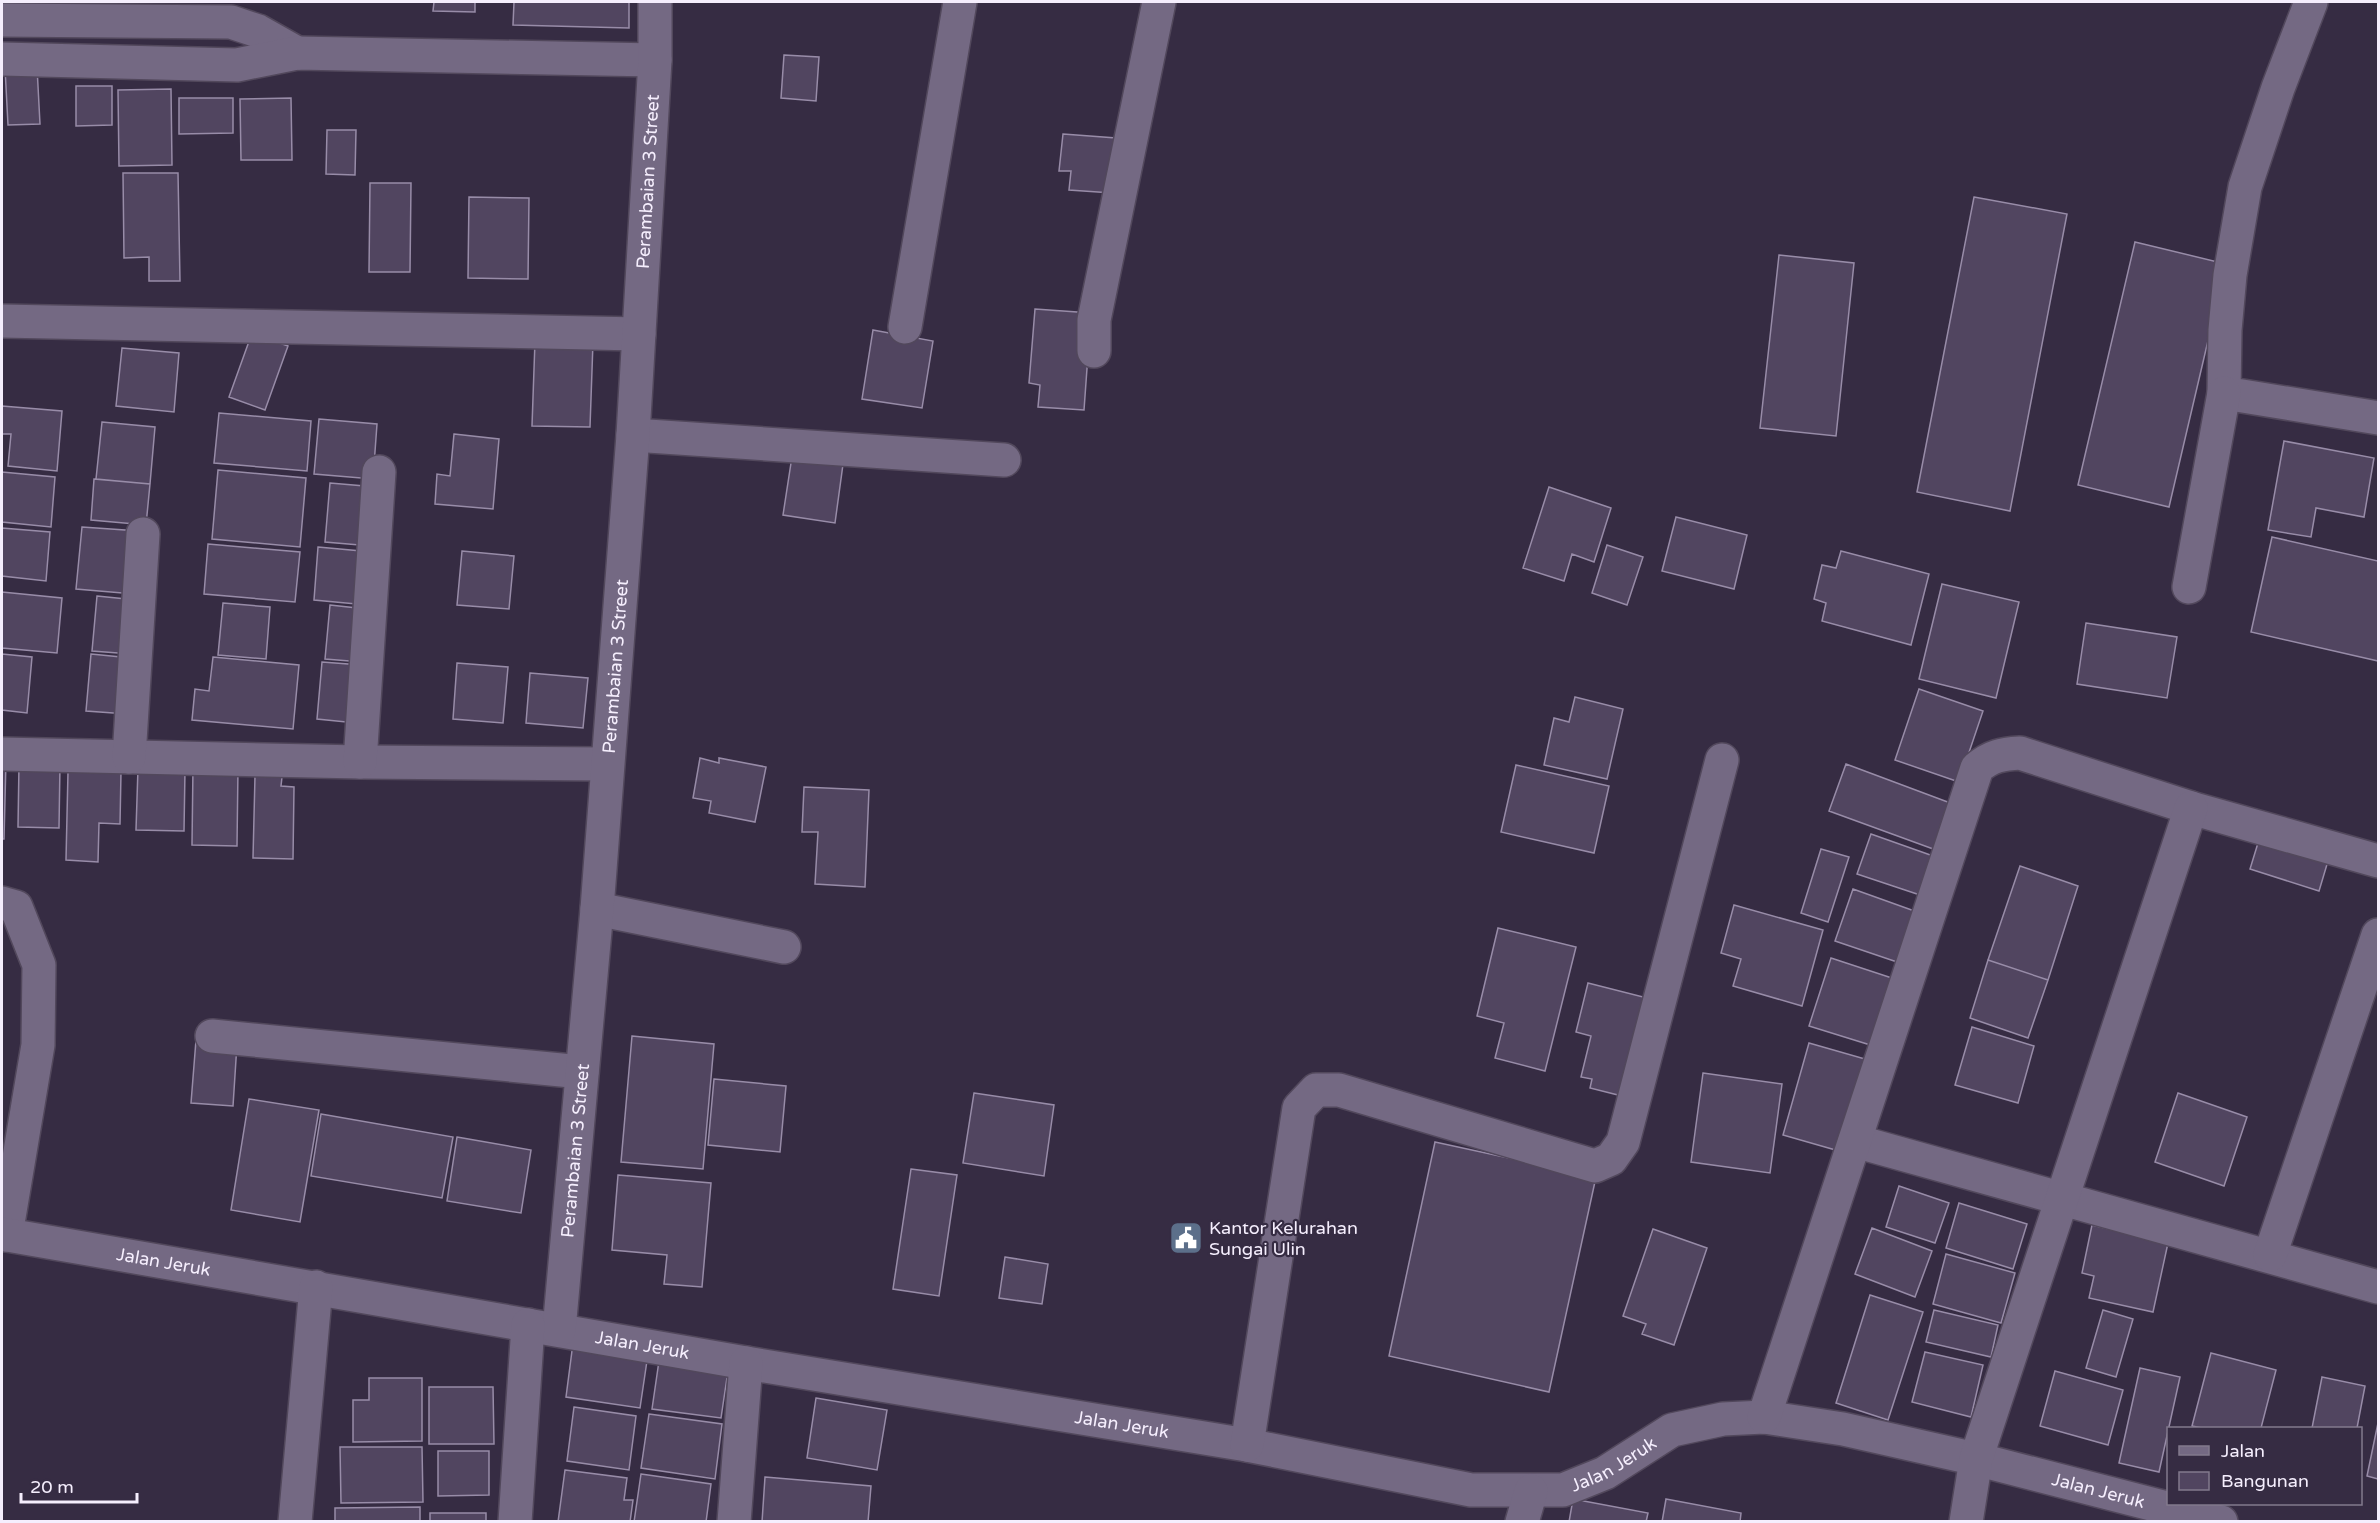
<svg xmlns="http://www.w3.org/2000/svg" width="2380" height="1523" viewBox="0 0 2380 1523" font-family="'Varela Round',sans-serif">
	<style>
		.building { fill: #514560; stroke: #988ca8; stroke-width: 1.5 }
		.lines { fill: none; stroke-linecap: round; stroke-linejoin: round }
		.minor-casing { stroke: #52485c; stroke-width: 36 }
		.minor { stroke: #746983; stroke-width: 33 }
		.labels { text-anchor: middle; stroke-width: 4.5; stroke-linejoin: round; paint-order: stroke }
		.street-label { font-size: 18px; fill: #f5eefd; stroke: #362c43 }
		.poi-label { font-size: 18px; fill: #f5eefd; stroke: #362c43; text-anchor: start }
	</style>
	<rect width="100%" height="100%" fill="#362c43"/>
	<!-- building -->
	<path class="building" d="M434,2H475V12L433,11Z
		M514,2H629V28L513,25Z
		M784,55L819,57L816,101L781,98Z
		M37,67L40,124L8,125L5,68Z
		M76,86H112V125L76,126Z
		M171,89L172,165L119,166L118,90Z
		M179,98H233V133L179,134Z
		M291,98L292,160H241L240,99Z
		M327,130H356L355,175L326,174Z
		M1063,134L1116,138L1112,193L1069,190L1071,171H1059Z
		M123,173H178L180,281H149V257L124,258Z
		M370,183H411L410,272H369Z
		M469,197L529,198L528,279L468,278Z
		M1974,197L2067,214L2010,511L1917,492Z
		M2135,242L2226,264L2169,507L2078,485Z
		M1779,255L1854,263L1836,436L1760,428Z
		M1035,309L1091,313L1084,410L1038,407L1040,385L1029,383Z
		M873,330L933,341L922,408L862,399Z
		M252,333L288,346L265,410L229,397Z
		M535,341L593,342L590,427L532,426Z
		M122,348L179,353L174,412L116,406Z
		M2,406L62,411L57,471L8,466L11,434H2Z
		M219,413L311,421L307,471L214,463Z
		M319,419L377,424L373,479L314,474Z
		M102,422L155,427L150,484L96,479Z
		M454,434L499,439L493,509L435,504L437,474L450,476Z
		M2284,441L2374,458L2364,517L2316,508L2311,537L2268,530Z
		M793,450L844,457L835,523L783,515Z
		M218,470L306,478L300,547L212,539Z
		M2,472L55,477L51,527L2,522Z
		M94,479L150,484L146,525L91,520Z
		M330,483L376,487L371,546L325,542Z
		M1549,487L1611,508L1594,562L1572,554L1564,581L1523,568Z
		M1676,517L1747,535L1734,589L1662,571Z
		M82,527L139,531L134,594L76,589Z
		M2,528L50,532L46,581L2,576Z
		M2272,537L2378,561V661L2251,632Z
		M208,544L300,552L295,602L204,594Z
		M1607,545L1643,557L1627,605L1592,593Z
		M318,547L372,552L367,605L314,600Z
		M462,551L514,556L509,609L457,605Z
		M1841,551L1929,574L1911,645L1822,621L1826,603L1814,599L1822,565L1836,568Z
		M1942,584L2019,602L1996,698L1919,679Z
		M2,592L62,598L57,653L2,648Z
		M97,596L136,600L131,654L92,651Z
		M223,603L270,607L266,659L218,655Z
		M330,605L366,609L362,662L325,659Z
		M2086,623L2177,637L2167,698L2077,684Z
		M2,654L32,657L27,713L2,710Z
		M91,654L131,658L127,714L86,711Z
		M213,657L299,665L293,729L192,720L195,689L209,691Z
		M322,662L361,665L356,723L317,719Z
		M457,663L508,667L503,723L453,719Z
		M530,673L588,678L583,728L526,723Z
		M1919,689L1983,711L1959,782L1895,760Z
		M1575,697L1623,709L1607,779L1544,765L1554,718L1569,722Z
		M700,758L719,763V758L766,767L755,822L709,813L711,801L693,798Z
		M2,760H6L4,839H2Z
		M19,764H60L59,828L18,827Z
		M1846,764L1953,804L1936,850L1829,811Z
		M1516,765L1609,786L1594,853L1501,832Z
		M193,766L238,768L237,846L192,845Z
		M138,768L185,770L184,831L136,830Z
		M68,772H121L120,824L99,823L98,862L66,860Z
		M255,776L282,777L281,786L294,787L293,859L253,858Z
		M804,787L869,790L865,887L815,884L818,832H802Z
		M2262,830L2331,851L2319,891L2250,869Z
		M1871,834L1936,857L1923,896L1857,874Z
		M1821,849L1849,857L1828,922L1801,913Z
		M2020,866L2078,886L2048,980L1988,960Z
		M1853,889L1920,913L1903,964L1835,941Z
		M1734,905L1823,930L1802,1006L1733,986L1741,959L1721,953Z
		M1498,928L1576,947L1545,1071L1495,1058L1504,1023L1477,1016Z
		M1831,958L1901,981L1880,1048L1809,1026Z
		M1988,960L2048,980L2028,1038L1970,1018Z
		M1588,983L1655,1000L1630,1098L1590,1088L1592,1079L1581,1077L1591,1036L1576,1032Z
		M1972,1027L2034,1046L2018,1103L1955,1085Z
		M632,1036L714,1044L703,1169L621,1162Z
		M196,1040L237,1044L233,1106L191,1103Z
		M1809,1043L1872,1061L1846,1153L1783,1135Z
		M1703,1073L1782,1084L1770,1173L1691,1162Z
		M714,1079L786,1086L780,1152L708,1145Z
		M974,1093L1054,1105L1044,1176L963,1163Z
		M2178,1093L2247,1117L2224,1186L2155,1162Z
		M249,1099L319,1110L300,1222L231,1210Z
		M321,1114L453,1137L442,1198L311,1176Z
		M457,1137L531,1150L521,1213L447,1201Z
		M1435,1142L1596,1177L1549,1392L1389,1356Z
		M911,1169L957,1175L939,1296L893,1289Z
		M618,1175L711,1183L702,1287L664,1284L667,1255L612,1250Z
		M1899,1186L1949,1203L1935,1243L1886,1227Z
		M1959,1203L2027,1224L2013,1269L1946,1248Z
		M2092,1225L2168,1243L2153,1312L2089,1298L2094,1276L2082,1273Z
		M1872,1228L1932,1251L1915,1297L1855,1274Z
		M1653,1229L1707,1248L1674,1345L1642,1334L1646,1324L1623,1316Z
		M1946,1254L2015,1273L2001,1323L1933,1304Z
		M1005,1257L1048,1264L1042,1304L999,1298Z
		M1870,1295L1923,1312L1888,1420L1836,1403Z
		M1934,1310L1998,1325L1991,1357L1926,1342Z
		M2103,1310L2133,1319L2116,1377L2086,1368Z
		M573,1343L648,1354L640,1408L566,1397Z
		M1925,1352L1983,1365L1971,1417L1912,1402Z
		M2211,1353L2276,1370L2261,1428H2202L2192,1426Z
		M660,1354L729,1364L721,1418L652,1409Z
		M2140,1368L2180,1377L2159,1472L2119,1463Z
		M2055,1371L2123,1390L2108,1445L2040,1426Z
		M2322,1377L2365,1386L2357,1428H2312Z
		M369,1378H422V1441L353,1442V1400H369Z
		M429,1387H493L494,1444H429Z
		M816,1398L887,1410L877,1470L807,1458Z
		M574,1407L636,1416L629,1470L567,1461Z
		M649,1414L722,1424L715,1479L641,1468Z
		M2378,1423V1479L2367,1476Z
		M340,1447H422L423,1502L341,1503Z
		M438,1451H489V1495L438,1496Z
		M565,1470L627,1478L624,1500H633L630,1522H558Z
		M641,1474L711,1484L706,1522H634Z
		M765,1477L871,1486L868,1522H762Z
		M1573,1499L1648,1513L1646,1522H1569Z
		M1666,1499L1741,1513L1740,1522H1662Z
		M420,1507V1522H335V1508Z
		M430,1513H486V1522H430Z"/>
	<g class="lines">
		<defs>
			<g id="minor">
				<path d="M2311,2L2278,88L2245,187L2230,275L2225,330L2224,393L2378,418"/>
				<path d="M2,20L231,22L258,31L297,53"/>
				<path d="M2,59L237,65L297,53L655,60"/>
				<path d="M2,321L639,334"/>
				<path d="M905,327L960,2"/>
				<path d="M1094,351V320L1159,2"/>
				<path d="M633,435L1004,460"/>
				<path d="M2189,587L2224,393"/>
				<path d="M2,754L360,762L607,764"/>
				<path d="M129,757L143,534"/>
				<path d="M360,762L379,472"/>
				<path d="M2,903L16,907L39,965L38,1045L6,1235"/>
				<path d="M597,909L784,947"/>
				<path d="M212,1036L582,1072"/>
				<path d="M1855,1141L2378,1287"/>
				<path id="s1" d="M2,1234L746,1363L1247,1445L1471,1490H1563L1605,1473L1672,1430L1723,1419L1764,1417L1843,1429L1976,1459L2221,1522"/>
				<path d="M2270,1255L2378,935"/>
				<path id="s2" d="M559,1330L597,909L633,435L655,60V2"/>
				<path d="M1764,1417L1977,768C1991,756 2002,754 2020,753L2191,808L2378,861"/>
				<path d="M1247,1445L1299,1108L1316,1090H1339L1595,1166L1611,1159L1623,1142L1722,760"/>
				<path d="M295,1522L316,1287"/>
				<path d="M515,1522L528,1325"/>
				<path d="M734,1522L746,1363"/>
				<path d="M1522,1522L1531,1491"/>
				<path d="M1966,1522L1976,1459L2191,808"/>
			</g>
		</defs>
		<!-- minor casing -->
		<use href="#minor" class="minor-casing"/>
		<!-- minor -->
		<use href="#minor" class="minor"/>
	</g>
	<!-- icons -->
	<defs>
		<symbol id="civic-square" viewBox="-11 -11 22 22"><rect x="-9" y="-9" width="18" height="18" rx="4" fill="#5c6f8a" stroke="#362c43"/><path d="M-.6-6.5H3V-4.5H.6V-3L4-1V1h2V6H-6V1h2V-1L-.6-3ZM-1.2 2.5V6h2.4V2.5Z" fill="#fff"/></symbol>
	</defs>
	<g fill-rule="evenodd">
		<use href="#civic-square" x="1167" y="1219" width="38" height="38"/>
	</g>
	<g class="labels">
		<!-- street labels -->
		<g class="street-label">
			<text dy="6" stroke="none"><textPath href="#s2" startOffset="1152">Perambaian 3 Street</textPath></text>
			<text dy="6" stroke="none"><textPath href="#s2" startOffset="666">Perambaian 3 Street</textPath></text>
			<text dy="6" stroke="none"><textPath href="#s2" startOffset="180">Perambaian 3 Street</textPath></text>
			<text dy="6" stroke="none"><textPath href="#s1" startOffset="164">Jalan Jeruk</textPath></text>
			<text dy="6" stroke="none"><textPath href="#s1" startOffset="650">Jalan Jeruk</textPath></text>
			<text dy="6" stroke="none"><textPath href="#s1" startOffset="1136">Jalan Jeruk</textPath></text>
			<text dy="6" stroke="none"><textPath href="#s1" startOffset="1640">Jalan Jeruk</textPath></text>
			<text dy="6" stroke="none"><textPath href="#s1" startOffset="2144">Jalan Jeruk</textPath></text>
		</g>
		<!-- poi labels -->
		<g class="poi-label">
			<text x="1209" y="1234">Kantor Kelurahan<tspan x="1209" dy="21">Sungai Ulin</tspan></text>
		</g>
	</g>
	<!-- border -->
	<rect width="2380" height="1523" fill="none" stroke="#f5eefd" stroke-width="6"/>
	<!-- legend -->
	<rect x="2167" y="1427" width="195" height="78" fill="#362c43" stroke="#827a8d" stroke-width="1.5"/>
	<rect x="2179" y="1446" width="30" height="9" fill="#746983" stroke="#827a8d" stroke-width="1.5"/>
	<text x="2221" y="1457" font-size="18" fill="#f5eefd">Jalan</text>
	<rect x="2179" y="1472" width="30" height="18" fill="#514560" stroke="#827a8d" stroke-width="1.5"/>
	<text x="2221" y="1487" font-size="18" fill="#f5eefd">Bangunan</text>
	<!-- scale -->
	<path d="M21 1493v9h116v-9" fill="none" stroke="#f5eefd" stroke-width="3"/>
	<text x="30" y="1493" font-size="18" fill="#f5eefd" stroke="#362c43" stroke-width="4.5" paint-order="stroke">20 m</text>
</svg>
